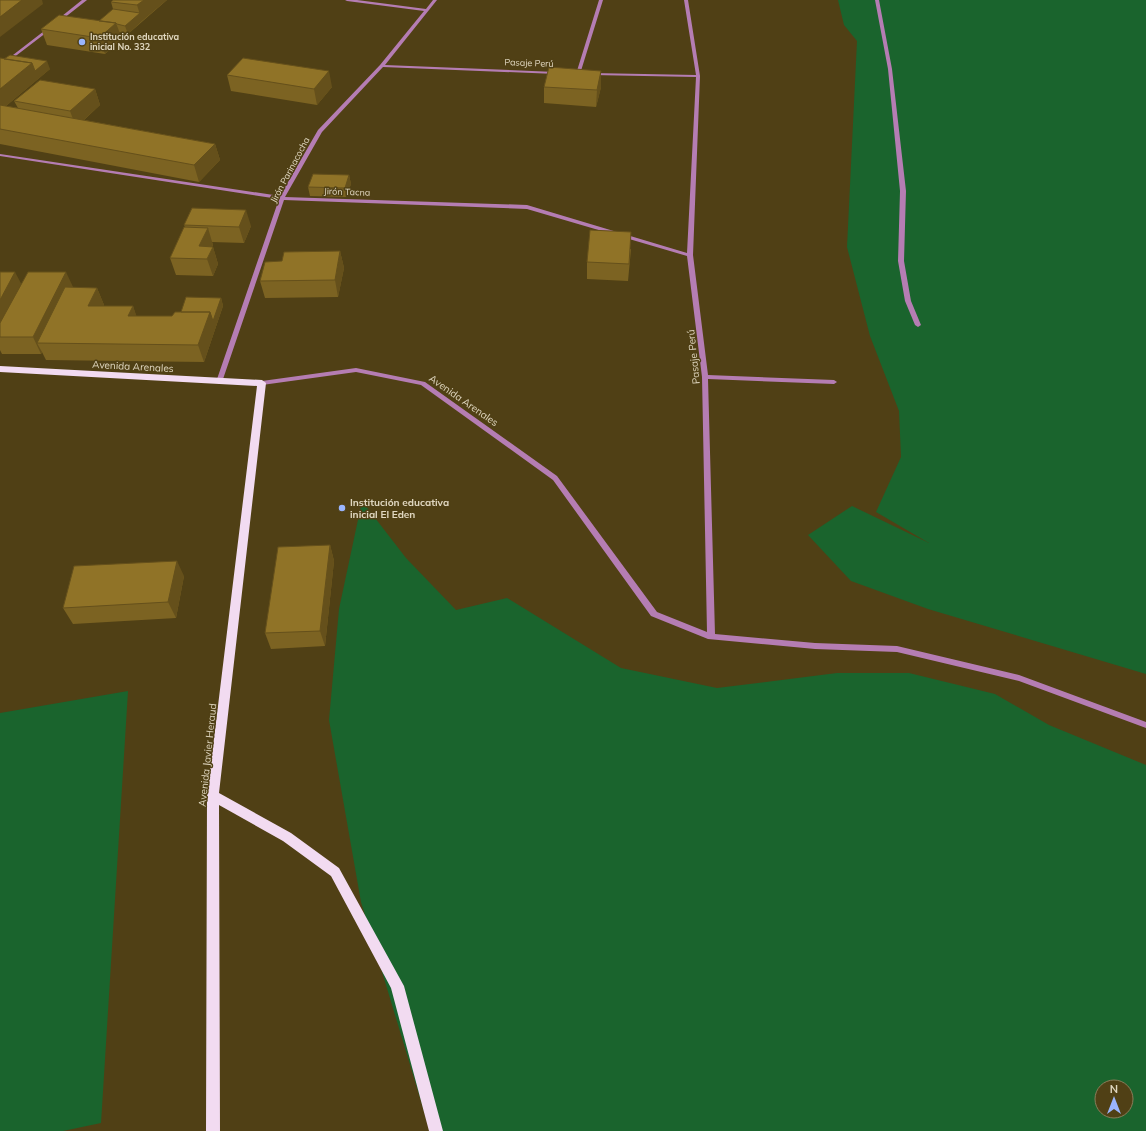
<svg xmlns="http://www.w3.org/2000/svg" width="1146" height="1131" viewBox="0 0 1146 1131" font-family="Mulish,sans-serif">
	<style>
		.green { fill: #1a642d; fill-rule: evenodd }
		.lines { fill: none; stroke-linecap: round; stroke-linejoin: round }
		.minor { fill: #b57db3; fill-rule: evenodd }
		.major { fill: #f2dbf1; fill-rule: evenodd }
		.wall { fill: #7c6322 }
		.shaded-wall { fill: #65501b }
		.building { fill: #907327; stroke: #65501b }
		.poi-dot { fill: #9ab5fd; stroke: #504015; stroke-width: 1.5 }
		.labels { text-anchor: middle; stroke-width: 3; stroke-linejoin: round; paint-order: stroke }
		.far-poi-label { font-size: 9px; font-weight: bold; fill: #e0d7c0; stroke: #504015; text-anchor: start }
		.far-street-label { font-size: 9px; fill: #e0d7c0; stroke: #504015 }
		.street-label { font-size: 10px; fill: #e0d7c0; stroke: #504015 }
		.poi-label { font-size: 10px; font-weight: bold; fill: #e0d7c0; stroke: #504015; text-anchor: start }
	</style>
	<rect width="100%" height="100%" fill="#504015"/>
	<!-- green -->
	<path class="green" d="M838,0H1146V674L928,609L851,581L808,535L852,506L929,543L876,512L901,457L899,411L870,336L847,247L857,41L844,25Z
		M362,501L406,558L456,610L507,598L621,668L717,688L837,673H909L995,694L1049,725L1146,765V1131H430L361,902L329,720L339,609ZM1102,1087H1126V1111H1102Z
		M128,691L101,1123L63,1131H0V713Z"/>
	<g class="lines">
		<!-- minor -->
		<path class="minor" d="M82,0H87L59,22H57V20Z
			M345,0H357L426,9L433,0H437L385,65L556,72L558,73L556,74L383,67L322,132L285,197L527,205L687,253L696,77L592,75L590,74L592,73L696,75L684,0H688L700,76L693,255L708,375L834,380L837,382L834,384L708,379L715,634L815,643L897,646L1019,675L1146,722V728L1019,681L897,652L815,649L708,639L651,616L553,480L421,385L356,372L262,385L259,383L262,381L356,368L425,382L557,476L657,612L707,632L702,377L687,256L527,209L284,200L222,382L219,384L216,382L279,199L0,156V154L280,196L318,130L380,65L424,11L347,1Z
			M599,0H603L580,74L576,75V74Z
			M875,0H879L892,69L906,191L904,261L911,301L921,325L918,327L915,325L905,301L898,261L900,191L888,69Z
			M48,28L51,29L0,68V65Z"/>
		<!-- major -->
		<path class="major" d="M0,366L262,380L266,383L219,793L291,833L339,868L404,986L443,1131H429L391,988L331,876L283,841L219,805L220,1131H206L207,796L257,386L0,372Z"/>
	</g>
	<!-- wall -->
	<path class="wall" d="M113,0H167L128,34L119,32L122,39L105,54L47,45L41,29L99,21L113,9L111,2Z
		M0,58L50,69L6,106L18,108L14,101L95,89L100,105L84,120L215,144L220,160L199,182L0,144Z
		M227,75L332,87L317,105L231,91Z
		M544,87H601L596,107L544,103Z
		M349,175L351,184L346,197L310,196L308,187Z
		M184,225L251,226L244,243L212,242L213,245L212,247H213L218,264L213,276L176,275L170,258L185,227Z
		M631,249L628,281L587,279V262Z
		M340,251L344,268L338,297L265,298L260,281L282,261Z
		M0,272L21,284L73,288H97L104,305L103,306H133L136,316H172L181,312L221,298L223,306L204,362L46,360L42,352L41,354H2L0,350Z
		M330,545L334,561L325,646L271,649L265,633Z
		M184,576L176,618L73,624L63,608Z"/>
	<!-- shaded-wall -->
	<path class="shaded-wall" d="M22,0H42L43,4L0,37V17Z
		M144,0H161L162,4L142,21L137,5Z
		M161,0H167L162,4Z
		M140,13L142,21L128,34L125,26Z
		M116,23L122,39L105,54L99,38Z
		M47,61L50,69L0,111V89L32,63Z
		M329,71L332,87L317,105L314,89Z
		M601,71V87L596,107L597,90Z
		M95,89L100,105L76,127L70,111Z
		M215,144L220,160L199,182L194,165Z
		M349,175L351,184L346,197L345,188Z
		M246,210L251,226L244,243L239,227Z
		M208,228L213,245L206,259L199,246Z
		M213,247L218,264L213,276L207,259Z
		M340,251L344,268L338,297L335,280Z
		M15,272L24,289L0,333V300Z
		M66,272L74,289L37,343L42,352L41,354L33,337Z
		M97,288L104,305L96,322L88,306Z
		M221,298L223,306L204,362L198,345L210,312Z
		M133,306L139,323L128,316Z
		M330,545L334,561L325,646L320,631Z
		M177,561L184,576L176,618L168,602Z"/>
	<!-- building -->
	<path class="building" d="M0,0H22L0,17Z
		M113,0H144L137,5L111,2Z
		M113,9L140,13L125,26L117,24L116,23L99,21Z
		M59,15L116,23L99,38L41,29Z
		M10,55L47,61L35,71L32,63L4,59Z
		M0,58L32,63L0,89Z
		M243,58L329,71L314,89L227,75Z
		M549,67L601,71L597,90L544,87Z
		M40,80L95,89L70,111L14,101Z
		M0,105L215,144L194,165L0,129Z
		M313,174L349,175L345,188L308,187Z
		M192,208L246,210L239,227L184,225Z
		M184,227L208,228L199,246L213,247L207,259L170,258Z
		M590,230L631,232L629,264L587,262Z
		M340,251L335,280L260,281L265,262L282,261L284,252Z
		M0,272H15L0,300Z
		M28,272H66L33,337H0V323Z
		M65,287L97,288L88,306H133L128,316H172L175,312H210L198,345L37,343Z
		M186,297L221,298L213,321L210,312H181Z
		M330,545L320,631L265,633L278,547Z
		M177,561L168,602L63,608L74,566Z"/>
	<!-- markers -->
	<g class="poi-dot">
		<circle cx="82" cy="42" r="4"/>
		<circle cx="342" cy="508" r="4"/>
	</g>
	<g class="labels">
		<!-- far-poi labels -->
		<g class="far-poi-label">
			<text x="90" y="40">Institución educativa<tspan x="90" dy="10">inicial No. 332</tspan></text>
		</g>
		<!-- far-street labels -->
		<g class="far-street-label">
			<text transform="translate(529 63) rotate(2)" y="3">Pasaje Perú</text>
			<text transform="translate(290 170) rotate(-62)" y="3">Jirón Parinacocha</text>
			<text transform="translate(347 192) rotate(2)" y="3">Jirón Tacna</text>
		</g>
		<!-- street labels -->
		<g class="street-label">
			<text transform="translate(693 357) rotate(-96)" y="4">Pasaje Perú</text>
			<text transform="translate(133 366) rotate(3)" y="4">Avenida Arenales</text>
			<text transform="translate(464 400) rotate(35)" y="4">Avenida Arenales</text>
			<text transform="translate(207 755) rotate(-84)" y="4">Avenida Javier Heraud</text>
		</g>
		<!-- poi labels -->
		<g class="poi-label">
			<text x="350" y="506">Institución educativa<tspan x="350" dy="12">inicial El Eden</tspan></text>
		</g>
	</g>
	<!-- north arrow -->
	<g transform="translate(1114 1099)"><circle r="19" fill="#504015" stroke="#8a7c59"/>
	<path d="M0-3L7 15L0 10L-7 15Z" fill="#9ab5fd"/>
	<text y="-6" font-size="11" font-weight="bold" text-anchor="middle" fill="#e0d7c0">N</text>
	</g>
</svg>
